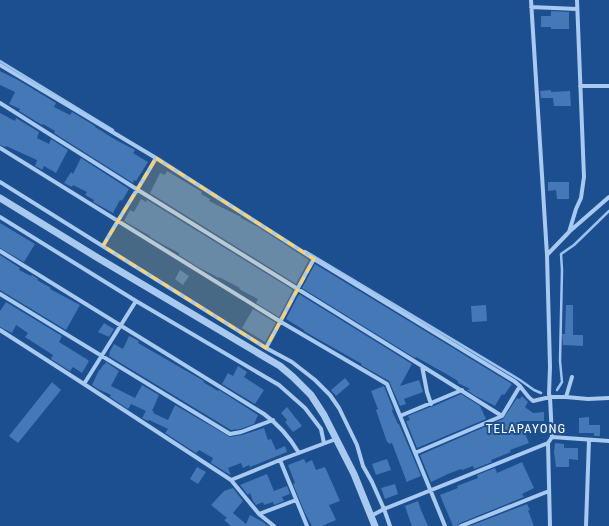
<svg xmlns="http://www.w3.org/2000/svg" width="609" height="526" viewBox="0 0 609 526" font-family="'Roboto Condensed',sans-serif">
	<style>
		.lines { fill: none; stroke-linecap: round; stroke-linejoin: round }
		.stream { stroke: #9cc4f0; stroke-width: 2.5 }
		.building { fill: #4478b7 }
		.minor { stroke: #a9c9ee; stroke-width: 4 }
		.tertiary { stroke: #a9c9ee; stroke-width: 7 }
		.marked { fill: #ffd166; fill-opacity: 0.2; stroke: #ffd166; stroke-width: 3; stroke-dasharray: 8 5; stroke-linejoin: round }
		.labels { text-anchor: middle; stroke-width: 4; stroke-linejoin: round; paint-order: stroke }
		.quarter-label { font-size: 13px; letter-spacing: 1px; fill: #fff; stroke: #1b4f8f }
	</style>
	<rect width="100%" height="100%" fill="#1b4f8f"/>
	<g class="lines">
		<!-- stream -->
		<path class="stream" d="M0,61L113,130
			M305,251L520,380L534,390L541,393
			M557,390L562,382L560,361L562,270L561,254L574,245L609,211"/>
	</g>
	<!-- building -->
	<path class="building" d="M551,11L569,12V29H551V27H541V16H551Z
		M0,71L18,80L56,103L54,107L70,115L72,112L95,126V127L116,140L135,150L133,153L148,162L136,181L134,180L133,183L54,133L55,131L43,124L42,125L19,111L20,109L9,104L15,92L0,85Z
		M551,90V92L570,91L571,106H554L553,98H541L540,91Z
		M0,113L15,121L16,118L39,132L37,138L49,144L51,139L68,150L56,173L44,166L42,170L41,169L35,166L37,160L6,146L5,147L0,145Z
		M81,158L129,189L122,201L120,200L113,213L93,202L94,200L85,195L87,192L73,185L72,187L64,183L71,172L73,174Z
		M167,171L202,192L201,194L210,199L209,201L241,217V218L258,227L309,260L296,284L150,193L160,173L165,175Z
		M548,182H569V199H557L556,190L548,191Z
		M141,199L146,202L147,200L293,290L279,317L256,303L258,299L239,289L240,288L219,277V278L198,267L179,255V253L162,244L150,237V236L124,221L130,210L134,212Z
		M0,223L35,244L24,262L0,248Z
		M0,255L20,268L19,270L31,276L32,275L38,279L37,280L51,288L50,289L80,305L66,330L0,290Z
		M315,264L512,384L504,395L502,394L495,406L474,395L467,390L470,389L458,383V381L448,375L416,357L415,358L302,288Z
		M180,270L189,276L183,285L175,279Z
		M299,294L412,364L400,386L419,380L423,392L404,399L406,404L400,406L389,381L361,365L362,364L309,334L304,331V330L286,319Z
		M6,302L62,336L59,342L80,355L83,357V358L84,357L89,361L82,373L73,367L70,371L51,359L53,355L25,337L28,333L16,325L12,333L0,327V311Z
		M486,305L487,321L472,322L471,306Z
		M566,305H573V335H583V346L563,345L562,334H565Z
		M253,309L276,323L265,342L242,328Z
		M104,323L114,329L109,337L98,332Z
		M129,336L139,341L138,343L204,381L203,382L218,391L219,390L258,415L254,424L240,429L231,430L109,356L110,354L109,353L114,344L123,349Z
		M106,362L119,371L111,386L135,398L142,385L159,395L152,411H154L153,413L168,420L175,405L230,437L242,435L264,428L268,440L271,439L276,450L285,446L287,452L250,467L249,465L243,468L241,463L228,468L231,475L227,473L211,463L213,458L199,450L196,453L165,433L168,429L149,420L148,421L142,418L146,411L131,404L128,409L110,397L111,395L98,389L92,385L99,370H100L103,365H104Z
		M238,366L247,372L244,377L264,390L255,404L222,384L228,373L233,376Z
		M345,378L350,384L336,396L331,390Z
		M52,382L61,390L18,443L9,436Z
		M384,386L393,409L392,411L398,424H399L421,476L406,482V480L392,443L389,444L388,442H387L376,410L378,409L371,391Z
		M461,394L480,406L486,419L417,448L406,421L410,420L408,416L430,407H432L434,406Z
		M522,396L528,402L525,407L533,413L544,412V421H520L529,443L510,450L511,452L491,460L492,462L474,469L473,466L462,470L461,469L448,474L431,482L420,455L503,419L517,398L520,399Z
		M287,407L302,426L293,432L285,422L287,420L281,413Z
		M589,417V425H600V436H594V433H579V418Z
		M555,443L564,444V448H578V460L569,459V467H556L554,452Z
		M304,459L306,463L312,460L316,470L325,467L340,501L329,505L336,520L322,526H312L305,513L293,484L295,483L288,465Z
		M387,459L391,470L376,475L372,464Z
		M522,462L534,488L522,494L524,497L460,523L458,526H453L440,495L458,488L457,486L478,478L477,475L495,468L497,473Z
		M197,467L206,472L198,484L190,479Z
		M267,474L274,491L287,486L290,494L282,497L284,501L274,505L273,502L264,505L263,502L256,505L253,501L250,493L248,495L240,485Z
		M395,484L398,494L385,499L381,488Z
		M233,488L243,501L233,513L246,524L250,515L263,522L268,526H231L224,520L227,518L211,505L224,491Z
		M418,501L421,510L428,526H412L409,518L405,506Z
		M527,504L530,510H528L534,526H470Z"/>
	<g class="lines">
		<!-- minor -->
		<path class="minor" d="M531,0L547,255
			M531,7L577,9
			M0,65L156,158L314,259L514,381C523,387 524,394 533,401L550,397H566L588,399L609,398
			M580,86H609
			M0,103L138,190L422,366L502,416
			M0,148L281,322L387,384L445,526
			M0,182L266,348L292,362L315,380L330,395L339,408L357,445L363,466L372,482L384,509L390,526
			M0,217L136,301L279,385L305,408L321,429L324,443
			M570,231L609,197
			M103,246C120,216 139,188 156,158
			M0,251L264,414C278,424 290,438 299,453
			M0,294L230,434L241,432L273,420
			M0,330L84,384L231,480L259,514L274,526
			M266,348C283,318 297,288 314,259
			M422,366L427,392L431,404
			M84,384L136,301
			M566,397L572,377
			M400,416L462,390
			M552,437L609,441
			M415,453L502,416L520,386
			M280,460L307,526
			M231,480L280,460L336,439
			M259,514L296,500
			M371,516L384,509L548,443
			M461,526L549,491
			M550,526L548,443L552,437L550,397L549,394L550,367L547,255L569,232L576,209L581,198L584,177L577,0
			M586,526L589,440"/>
		<!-- tertiary -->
		<path class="tertiary" d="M0,198L98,258L280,366L293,377L311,395L324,415L354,474L375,526"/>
	</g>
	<!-- marked area -->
	<path class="marked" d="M156,158L314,259L266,348L103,246Z"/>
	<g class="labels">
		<!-- quarter labels -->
		<g class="quarter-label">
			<text x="526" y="433">TELAPAYONG</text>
		</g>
	</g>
</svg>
